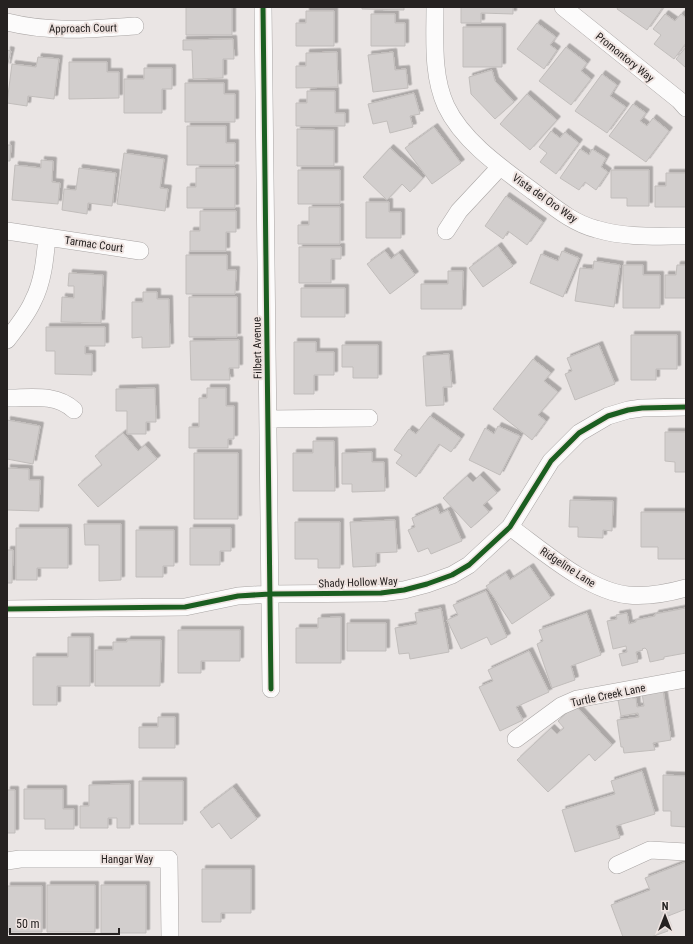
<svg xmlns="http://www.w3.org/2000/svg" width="693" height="944" viewBox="0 0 693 944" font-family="'Roboto Condensed',sans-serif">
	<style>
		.building { fill: #d2cecd; stroke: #c1bdbb; filter: url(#shadow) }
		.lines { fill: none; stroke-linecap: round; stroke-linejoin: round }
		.minor-casing { stroke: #a9a5a4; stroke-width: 18 }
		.minor { stroke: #fcfbfb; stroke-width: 17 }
		.cycleway-casing { stroke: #eee3e0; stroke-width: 8 }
		.cycleway { stroke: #1b5e20; stroke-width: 5 }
		.labels { text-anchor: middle; stroke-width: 4; stroke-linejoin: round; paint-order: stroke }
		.street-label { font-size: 11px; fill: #262221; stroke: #eee3e0 }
	</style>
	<defs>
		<filter id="shadow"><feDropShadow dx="3.5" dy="-3.5" stdDeviation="0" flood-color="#0004"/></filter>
	</defs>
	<rect width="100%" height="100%" fill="#eae5e4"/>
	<!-- building -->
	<path class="building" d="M186,7H232V35H186Z
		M362,7H404V10L362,9Z
		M461,7H513V14L481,13V23H461Z
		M618,7H663L647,30L617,9Z
		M306,11H334V46H296V23H306Z
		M371,14H395V23H405V46H371Z
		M665,14L675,21L681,14L686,18V43L674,59L654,44L661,35L653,29Z
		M537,23L556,37L550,45L557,50L544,69L517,49Z
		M463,27H502V67H463Z
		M233,39L234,59H223V78L193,79L192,50H183V40Z
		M566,47L587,63L581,71L591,79L571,105L539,81Z
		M686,47V68L676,59Z
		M7,50L11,51L7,67Z
		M337,52L338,87L296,88V66H306V53Z
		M393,52L395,70L406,69L408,88L373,92L368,55Z
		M38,57L59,59L54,99L28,96L27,106L7,103L12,64L36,67Z
		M69,62H107V72H119V98L69,99Z
		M144,68H172V89H162V113H124V79H144Z
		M492,70L495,81L514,102L495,119L471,94L469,77Z
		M602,74L617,85L610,96L626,107L607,133L575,111Z
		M185,83H224V94H235V122H185Z
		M307,91H335V113H345V126H296V103H307Z
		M414,93L420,114L410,116L413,127L390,133L387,121L373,124L368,104Z
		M527,94L557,120L530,150L500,124Z
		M633,104L646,113L640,121L647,126L653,118L669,131L646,162L609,136Z
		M187,126H226V143H235V165H187Z
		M434,127L461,163L432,184L405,148Z
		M297,129L334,130V166H297Z
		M551,131L560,138L565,132L579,143L556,174L540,162L547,153L539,147Z
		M7,145H11L10,161H7Z
		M390,148L423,178L410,192L402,184L387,200L363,177Z
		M580,149L589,155L592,149L606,158L601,167L608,172L596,190L585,182L579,190L560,178Z
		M124,153L164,159L160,188L168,189L165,211L117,204Z
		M41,160L53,161L52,182L60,183L58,204L12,200L15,165L41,168Z
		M79,168L116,173L112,206L88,203L87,214L62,210L64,189L76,190Z
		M196,168H235V208H187V187H196Z
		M298,170H340V204H298Z
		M611,170H649V206H627V198H611Z
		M666,173H686V207H655V186H666Z
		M506,196L543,222L527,245L508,231L503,239L485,226Z
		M366,202H389V212H401V238H366Z
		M309,207H340V244H298V225H309Z
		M200,211H236V232H226V251H190V231H200Z
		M498,246L513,266L483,287L469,268Z
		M299,247H341V259H331V283H299Z
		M385,251L391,259L399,253L415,275L390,294L367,264Z
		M562,251L579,258L563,297L530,283L541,254L558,261Z
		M186,255H227V270H236L235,294H186Z
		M594,261L620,265L614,307L575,301L580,268L593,269Z
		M623,265H643V275H660V308H623Z
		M677,265H686V298H665V275H676Z
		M448,271H463L462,309H421V284H448Z
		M69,273L103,275L101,323L61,322L62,297L74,298V286H68Z
		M301,288H345V317H301Z
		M143,292H157V299H169L170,347L142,348V337L132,338V302H143Z
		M189,297H237V337H189Z
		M46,327H105V346H85V354H92V375L55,374V351H46Z
		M631,335H677V369H656V380H631Z
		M239,340V368H229L230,380H191L190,341Z
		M294,342H316V352H334V375H314V394H294Z
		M342,345H378V378H353V367H342Z
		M599,345L615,384L575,400L565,374L572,371L567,358Z
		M449,354L452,387H443L444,405L426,406L423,356Z
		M533,359L551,373L544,381L558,392L538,415L546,421L532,440L493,409Z
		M155,388L156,422H146V434H127V411H116V389Z
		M207,388H226V406H234V439H228V448H189V427H199V398H207Z
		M430,416L461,438L451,452L439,444L416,477L396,463L402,455L394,450L409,429L416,434Z
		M7,420L40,426L33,464L7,459Z
		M498,426L520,436L500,475L469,460L485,428L494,434Z
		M665,432H686V472H675V462L665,461Z
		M123,433L138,451L145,445L157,459L98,507L78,485L102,465L95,456Z
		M313,441H334L335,491H293V453H313Z
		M372,452V462H384L385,491L352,492V484H342V453Z
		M194,453H238V519H194Z
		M7,468L29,469V480H40L39,511L7,510Z
		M480,475L497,493L483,505L489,512L471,528L443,498L467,476L473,482Z
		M570,500L613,501L612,531L603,530V538L578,537V527H569Z
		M437,507L440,514L448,510L462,541L431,554L428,548L418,552L408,530L415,527L412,518Z
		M641,512H686V559H658V547H641Z
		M395,520L397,552L376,553V566L353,567L350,522Z
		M295,522H340V568H318V559H295Z
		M84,524H121V580L99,581V545H85Z
		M16,528H68V568H37V580H16Z
		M190,528H231V551H220V565H190Z
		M136,530H174V566H163V577H136Z
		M7,550H13L12,583H7Z
		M530,567L551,598L512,624L486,586L506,573L510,580Z
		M486,591L507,637L491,645L487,637L461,649L447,620L458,615L453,605Z
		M441,608L449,652L410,659L409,653L399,654L395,628L417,624L415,613Z
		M686,608V653L664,657V659L650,662L647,650L645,648L642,649L643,650L636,652L638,662L622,666L619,654L627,652L626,646L613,649L607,621L617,619L616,615L627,613L629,624L636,622V620L655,616V614Z
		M587,613L601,655L571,666L575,680L552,688L537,644L543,641L539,630Z
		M341,617V663H296V628H318V618Z
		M347,623H386V651H347Z
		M178,630H240V661H201V673H178Z
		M68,637H90V686H57V705H33V657H68Z
		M127,640H161L160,686H95V650H113V642H127Z
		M529,651L549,692L516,707L523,720L500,731L479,687L493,681L488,670Z
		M663,690L671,740L653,743L655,750L624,753L623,747H621L617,720L639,717L638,713L621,716L618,700L632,697V698H636L637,707L644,706L642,693Z
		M575,705L612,745L595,761L589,754L548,792L517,760L551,728L557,734L564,728L558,721Z
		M158,717H175V748H139V727H158Z
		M642,771L655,814L616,826L620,838L575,852L562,810L615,794L611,781Z
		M663,775L686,776V827L671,826V811H663Z
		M139,781H183V824H139Z
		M130,784V828H117V818H108V828H80V806H89V785Z
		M233,787L257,819L231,839L219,823L212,828L200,812Z
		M24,789H63V809H74V829H45V819H24Z
		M7,790H15V833H7Z
		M686,862V909L663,918L668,931L651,937H623L611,905L650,890L645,878Z
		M202,869H251V913H221V922H202Z
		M47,885H95V932H47Z
		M101,885H146V933H101Z
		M7,886H42V932H7Z"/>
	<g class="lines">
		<defs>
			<path id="minor" d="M263,7L271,689
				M435,7C435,40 432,75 446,106C463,142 503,169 534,192C553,206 572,223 596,229C626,238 655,236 686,236
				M563,7L679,100L686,108
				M7,22C51,33 91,29 135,26
				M7,231L140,251
				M446,231L459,211L500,167
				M7,340C16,328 27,315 33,301C43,282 45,259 47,237
				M7,398C30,398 56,393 74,410
				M268,419L369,418
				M510,527C542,550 588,591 628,595C648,597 668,593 686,588
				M7,609L185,607L238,596L270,594L381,593L404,590L427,584L452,575L469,565L510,527L551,461L579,433L608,416L628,410L642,408L686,407
				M516,739L561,706L577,699L686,679
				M7,861L20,859H169L170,937
				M617,865L650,850L686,852"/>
		</defs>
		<!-- minor casing -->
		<use href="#minor" class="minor-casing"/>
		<!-- minor -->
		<use href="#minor" class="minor"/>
		<defs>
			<path id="cycleway" d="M263,7L271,689
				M7,609L185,607L238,596L270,594L381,593L404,590L427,584L452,575L469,565L510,527L551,461L579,433L608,416L628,410L642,408L686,407"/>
		</defs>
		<!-- cycleway casing -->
		<use href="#cycleway" class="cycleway-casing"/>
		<!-- cycleway -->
		<use href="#cycleway" class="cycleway"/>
	</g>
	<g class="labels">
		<!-- street labels -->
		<g class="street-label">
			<text transform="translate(83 28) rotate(-1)" y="4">Approach Court</text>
			<text transform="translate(625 57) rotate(39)" y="4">Promontory Way</text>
			<text transform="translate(545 198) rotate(35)" y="4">Vista del Oro Way</text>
			<text transform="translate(94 244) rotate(8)" y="4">Tarmac Court</text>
			<text transform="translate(257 348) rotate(-91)" y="4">Filbert Avenue</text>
			<text transform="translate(568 567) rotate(33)" y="4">Ridgeline Lane</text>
			<text transform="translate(358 582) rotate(-2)" y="4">Shady Hollow Way</text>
			<text transform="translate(608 695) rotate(-12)" y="4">Turtle Creek Lane</text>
			<text x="127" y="863">Hangar Way</text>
		</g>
	</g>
	<!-- border -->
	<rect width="693" height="944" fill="none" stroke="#262221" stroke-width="16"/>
	<!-- north arrow -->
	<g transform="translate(665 916)" stroke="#eee3e0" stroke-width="3" paint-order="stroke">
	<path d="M0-3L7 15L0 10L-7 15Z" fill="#262221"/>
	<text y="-6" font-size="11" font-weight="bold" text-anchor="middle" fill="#262221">N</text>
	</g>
	<!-- scale -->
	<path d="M10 928v6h109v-6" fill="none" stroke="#262221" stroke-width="2"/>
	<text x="16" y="928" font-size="12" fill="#262221" stroke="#eee3e0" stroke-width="3" paint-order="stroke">50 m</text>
</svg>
